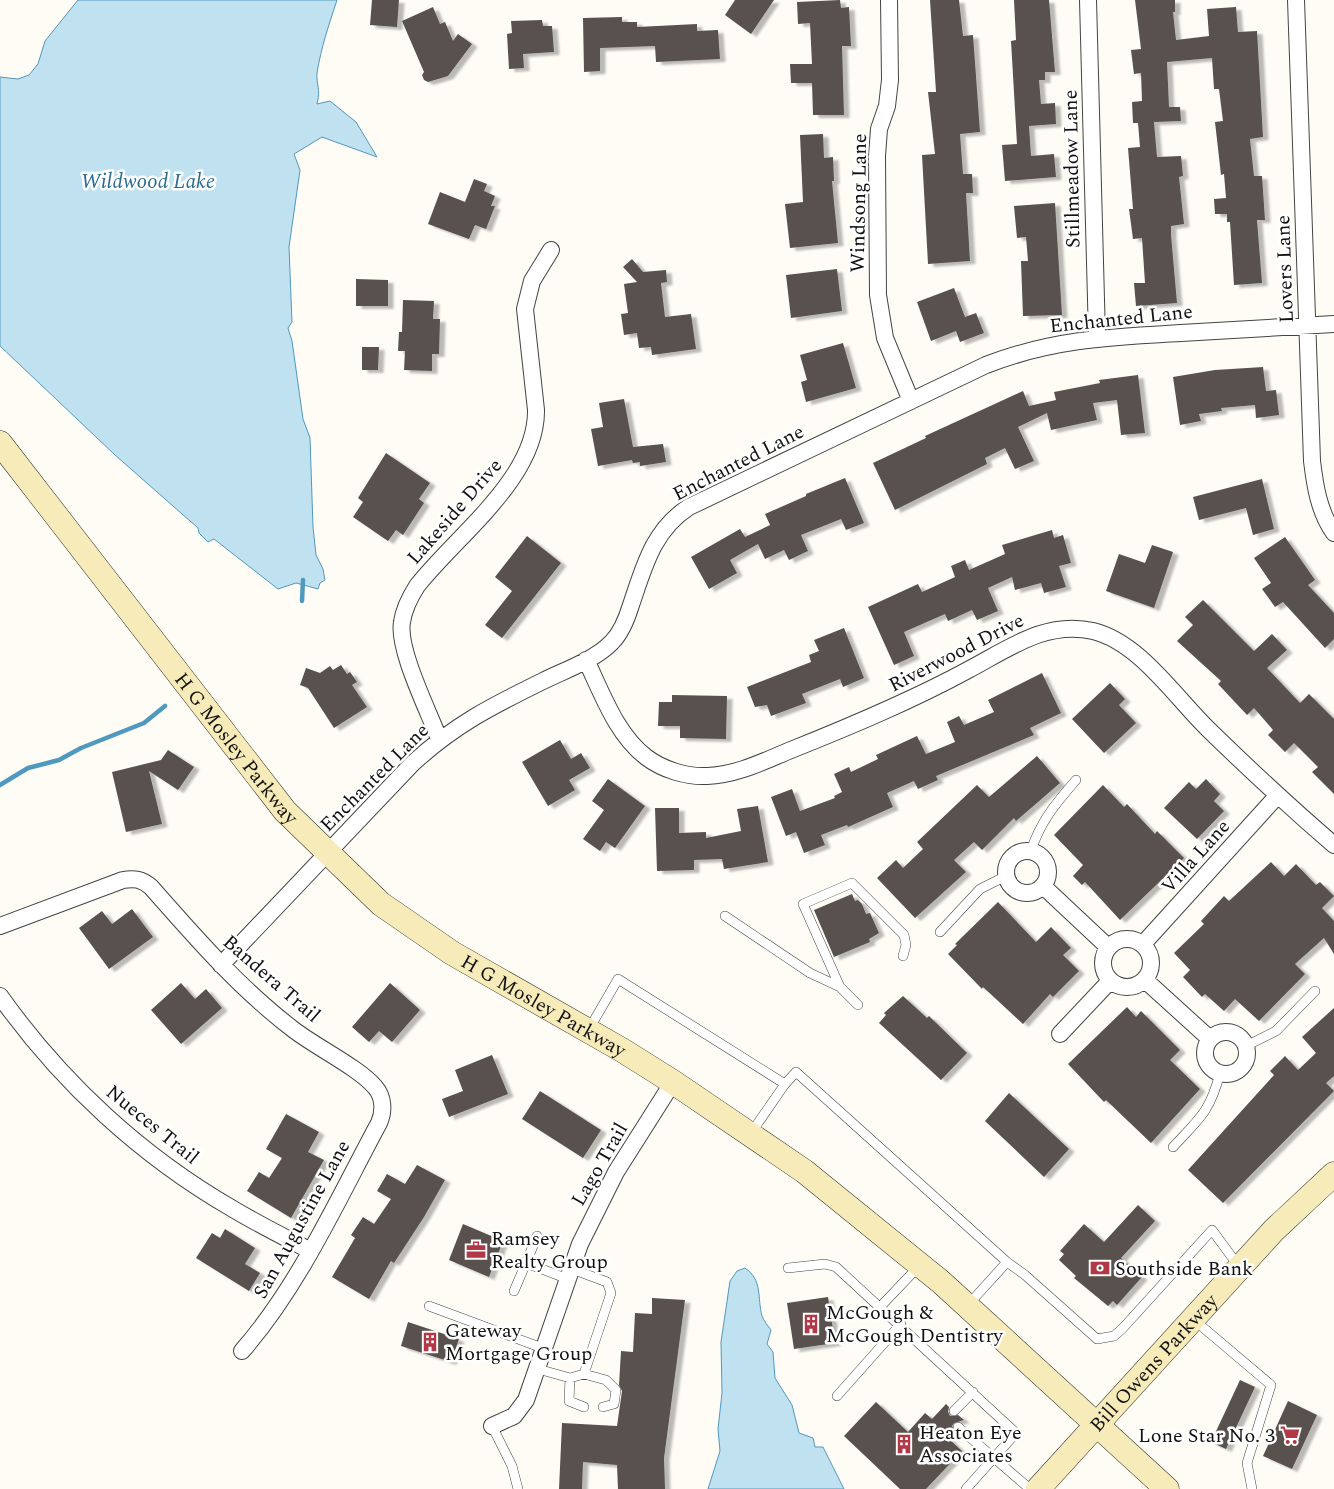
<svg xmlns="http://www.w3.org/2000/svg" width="1334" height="1489" viewBox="0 0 1334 1489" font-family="Spectral,serif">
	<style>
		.water { fill: #c0e1f0; stroke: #4f99be }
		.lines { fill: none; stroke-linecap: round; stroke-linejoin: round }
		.stream { stroke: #4f99be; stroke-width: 4.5 }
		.building { fill: #58514e; filter: url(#shadow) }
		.service-casing { stroke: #444; stroke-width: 10 }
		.minor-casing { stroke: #444; stroke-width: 18 }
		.secondary-casing { stroke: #333; stroke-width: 25 }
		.service { stroke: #fff; stroke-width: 9 }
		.minor { stroke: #fff; stroke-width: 16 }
		.secondary { stroke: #f6ebb9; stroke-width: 24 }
		.labels { text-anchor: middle; stroke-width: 5; stroke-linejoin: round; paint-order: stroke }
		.street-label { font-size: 20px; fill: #111; stroke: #fff }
		.poi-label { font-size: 20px; fill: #111; stroke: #fff; text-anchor: start }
		.water-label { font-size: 21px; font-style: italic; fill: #286c95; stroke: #fff }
	</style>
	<defs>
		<filter id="shadow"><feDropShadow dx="5.5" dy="3" stdDeviation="1" flood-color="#0004"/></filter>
	</defs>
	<rect width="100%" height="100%" fill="#fefcf5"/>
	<!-- water -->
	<path class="water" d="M78,0H337C329,24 321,48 317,73C316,84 321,89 317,104L330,101L356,122L377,157L322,137L294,154L300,170L289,247L292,322L288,328L292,341L303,419L310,438L313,527L316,555L323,569L325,580L320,583L318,589L296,583L278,589L214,539L208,542L199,533L198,528L115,455L0,346V77L18,79L29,75L38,64L45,41Z
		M745,1268C763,1280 757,1298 762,1316C764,1321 768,1326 771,1330L767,1344L773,1352L775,1378L792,1405L799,1433L813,1438L815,1447H823L844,1489H708L720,1451L718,1429L722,1393L721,1342L730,1281L737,1271Z"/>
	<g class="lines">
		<!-- stream -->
		<path class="stream" d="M302,601L303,580
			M0,785L28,768L59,760L81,748L144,723L165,706"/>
	</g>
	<!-- building -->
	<path class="building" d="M372,0H399L397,27L370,25Z
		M735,0H774L751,34L725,15Z
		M840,0L841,8L849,7L851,46H842L844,115H813L812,83H791L790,64H812L810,23L798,24L797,2Z
		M930,0H959L963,36L973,35L980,132L960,134L963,174H972L973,193H966L970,261L928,264L922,155L935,154L928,92H936Z
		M1014,0H1049L1055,72H1045V80H1039L1041,104L1055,103L1056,124L1029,126L1031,156L1054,154L1056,177L1005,181L1002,145L1017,144L1011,41L1016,40Z
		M1135,0H1175V12H1173L1176,40L1209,36L1207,9L1236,7L1238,32L1257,31L1263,137L1250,139L1254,176H1262L1265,220H1257L1262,283L1234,285L1230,222H1227V214H1215L1214,199L1226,198L1224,174L1221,175L1215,122L1223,121L1219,89H1214L1212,58L1167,62L1169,107H1180L1181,121L1154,122L1157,157L1181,156L1183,176L1179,177L1184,224L1171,226V235L1177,303L1136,306L1134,283H1145L1142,238L1133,239L1129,209H1133L1128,148L1140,147L1138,123H1133L1132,102L1142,101L1141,73L1134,74L1131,50L1141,49Z
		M433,7L440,24L445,22L453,41L458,34L472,44L448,76L428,82L424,80L422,75L424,72L402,21Z
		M622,17V22H637V27L697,24V31L718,30L720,59L656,62L655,46L600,48V71L584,72L583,18Z
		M542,20L543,26H552L554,52L523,54L524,68L509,69L507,34L512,33L511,21Z
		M823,134L824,158L833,157L834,181H832L838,243L790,248L785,204L803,202L800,135Z
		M474,179L487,184L484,191L495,196L491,206H495L486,229L475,225L469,239L428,224L440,192L465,202Z
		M1055,203L1062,315L1023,316L1021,261H1028L1026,237L1017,238L1014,206Z
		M632,259L643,272L666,270L667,282L661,283L665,317L691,314L696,349L652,355L651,347L639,348L637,333L624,335L621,314L628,313L624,284L637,282L623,267Z
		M837,269L842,311L791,318L786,275Z
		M356,279L388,280V306H356Z
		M954,288L965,317L976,313L984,333L960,342L956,331L931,341L917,302Z
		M403,300L434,301L433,319H440L439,354H432V371L404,370L405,351H398L399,332H402Z
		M843,343L856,388L806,402L801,382L807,380L800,355Z
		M362,347H379L378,370H362Z
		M1263,367L1266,391L1276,390L1279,415L1256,418L1255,405L1221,408L1222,411L1199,414L1201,421L1180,425L1173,377L1215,370Z
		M1138,375L1145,433L1121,435L1117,400L1093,403L1097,420L1051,430L1047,413L1018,427L1034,461L1015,469L1005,448L985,458L987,464L895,510L873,463L926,438L925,436L1023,391L1029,406L1056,400L1054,392L1100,383L1099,380Z
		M624,399L633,447L663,444L666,462L640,466V462L633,463L632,460L598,466L591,429L603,427L599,403Z
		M386,453L430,483L419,499L424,503L403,535L396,530L388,541L353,517L363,502L358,498Z
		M845,478L864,523L846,530L841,519L801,535L808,551L789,560L784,550L765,559L758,544L730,560L737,573L709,589L691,557L740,529L745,537L770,525L765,514L806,496V494Z
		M1262,479L1274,529L1253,535L1246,508L1199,520L1193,497Z
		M1052,530L1054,538L1063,535L1071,563L1059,566L1066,587L1044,593L1041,583L1015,590L1012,577L988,588L998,611L977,620L972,610L948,621L945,614L904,632L914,656L894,665L868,607L918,584L922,592L955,577L951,566L965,560L969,570L1005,554L1002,545Z
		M527,536L561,563L502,638L485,625L512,591L495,577Z
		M1285,537L1315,580L1308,585L1334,613V639L1325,648L1283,602L1275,607L1262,589L1271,583L1254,558Z
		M1152,545L1173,552L1154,608L1106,591L1119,554L1145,563Z
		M1203,600L1254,651L1272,634L1287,650L1267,668L1300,703L1309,694L1334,719V794L1312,772L1318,767L1294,743L1285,752L1268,735L1273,730L1254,708L1247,715L1218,684L1221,681L1177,641L1193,625L1185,617Z
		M844,628L864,678L843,687L840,679L802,694L806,703L771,716L767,705L755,707L747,687L811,662L809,655L819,651L814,640Z
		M341,665L347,674L350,672L357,682L352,685L367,707L334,728L308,688L300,685L306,668L320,673L330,666L333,670Z
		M1042,673L1061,713L1030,728L1034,735L936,776L938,780L918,789L914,781L887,793L893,807L848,827L847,825L821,835L825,845L804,853L796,832L786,836L771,797L792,789L800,811L835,798L834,796L842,792L834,774L849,767L851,772L878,759L876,755L917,736L926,754L955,742L947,722L959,716L964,725L994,712L988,700Z
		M1110,683L1125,699L1119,705L1136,723L1104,753L1072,719Z
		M672,695L727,696L726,739L680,738V726H658L659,702H672Z
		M560,740L571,759L581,753L590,768L569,780L575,790L548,806L522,762Z
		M168,750L194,767L178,790L149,771L162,824L126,832L112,772L161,760Z
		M1037,756L1060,783L1016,821L1014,818L982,850L974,842L954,860L966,872L915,918L877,878L896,860L903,868L923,849L917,842L977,785L989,797Z
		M608,779L645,806L615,848L606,842L600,851L583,839L604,810L592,801Z
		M1206,779L1220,794L1214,801L1224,811L1197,839L1164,808L1189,782L1196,789Z
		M1103,785L1124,807L1127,804L1155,834L1157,831L1184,858L1120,920L1085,882L1082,885L1073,876L1083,865L1054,835Z
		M758,806L768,862L724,869L722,859L694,860V870L657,871L655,808H679V833L706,832V838L741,831L737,809Z
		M1271,862L1284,876L1296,864L1316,885L1320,882L1334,896L1322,908L1334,921V954L1324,938L1295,964L1305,974L1259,1021L1235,999L1224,1011L1205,994L1202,997L1183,977L1190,970L1174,953L1204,924L1201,921L1224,896L1229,901Z
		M852,894L855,901L858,900L862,904L866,914L870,913L879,933L869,939L870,942L834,957L814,910Z
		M998,902L1036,942L1051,927L1071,948L1063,955L1079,971L1053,997L1050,994L1023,1024L983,987L982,989L948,954L957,945L955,944Z
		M132,909L153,937L109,969L79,928L102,911L112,924Z
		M181,983L195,999L206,989L222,1008L181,1044L151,1010Z
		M390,983L420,1010L392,1042L379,1031L369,1042L352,1027Z
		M903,996L927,1018L929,1016L967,1053L941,1080L879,1023L886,1015L884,1013Z
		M1127,1007L1136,1017L1141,1011L1180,1050L1170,1060L1200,1089L1151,1143L1106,1100L1104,1102L1068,1064Z
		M1334,1008V1076L1326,1083L1334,1091L1223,1203L1188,1170L1274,1075L1270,1071L1285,1056L1298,1070L1316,1053L1302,1037Z
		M492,1055L508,1094L449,1117L442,1099L463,1091L455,1070Z
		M540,1091L601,1130L583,1158L522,1119Z
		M1009,1093L1069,1149L1044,1177L985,1121Z
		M286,1114L319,1132L308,1152L324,1160L291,1218L247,1191L259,1172L269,1178L282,1158L266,1149Z
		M417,1165L445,1180L424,1217L394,1263L391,1261L369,1299L332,1277L355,1238L351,1235L363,1217L374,1224L391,1199L377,1191L387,1174L405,1184Z
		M1138,1205L1155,1221L1121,1258L1142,1277L1117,1305L1113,1301L1108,1306L1074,1278L1076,1276L1059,1260L1064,1254L1060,1251L1084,1224L1104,1242Z
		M463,1224L503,1241L489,1277L449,1260Z
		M225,1229L255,1248L245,1264L260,1273L249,1291L196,1258L212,1233L220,1238Z
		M828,1297L835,1343L794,1349L787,1303Z
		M652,1298L685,1300L664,1458L665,1489H618L617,1465L583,1462L582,1489H559L562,1423L617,1426L622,1391L619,1385L621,1351L633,1352L635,1313L652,1314Z
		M408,1322L459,1339L451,1362L401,1346Z
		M1240,1380L1255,1387L1226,1449L1211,1442Z
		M1288,1401L1317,1415L1292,1469L1263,1456Z
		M876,1402L908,1432L925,1413L932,1419L946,1404L949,1407L948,1412L950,1416L958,1415L964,1420L954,1423L952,1426L954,1431L948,1438L962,1451L926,1489H900L844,1436Z"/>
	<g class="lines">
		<defs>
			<path id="service" d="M1031,851C1040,822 1056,803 1076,780
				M725,916L810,973L840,987
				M940,932L980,889L1006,876
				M858,1005L840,987L803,904L852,883L904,935L906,945L903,956
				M588,1031L618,979L785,1084
				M1246,1046L1276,1031L1315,991
				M751,1133L785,1084L796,1072L1007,1262L1025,1275L1097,1339L1114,1336L1122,1329L1212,1230L1240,1268
				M1173,1147C1199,1119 1210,1112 1220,1073
				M537,1236L526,1263L568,1279
				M788,1268L825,1264L836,1267L1016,1433L966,1489
				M514,1291L526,1263
				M968,1305L1007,1262
				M429,1306L545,1349
				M881,1306L920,1265
				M1193,1319L1271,1385L1247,1463L1252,1489
				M538,1369L570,1378L584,1374L611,1293L607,1282L572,1269
				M584,1374L606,1380L616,1390L614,1404L603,1407
				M570,1378L569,1401L584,1407
				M837,1396L901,1324
				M954,1411L973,1392
				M492,1426L512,1466L518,1489
				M958,1427L1030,1489"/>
			<path id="minor" d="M889,0L890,80L887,106L879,129L877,156L878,295L885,338L911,401
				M1088,0L1097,337
				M1296,0L1312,461C1315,486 1319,512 1334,533
				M586,660C602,693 616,734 646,757C663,770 687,777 707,776C737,775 764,761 791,750C851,726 911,701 968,670C1008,649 1046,620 1093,631C1139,642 1175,697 1208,729C1249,769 1291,808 1334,845
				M439,739C429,712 397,649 402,622C404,608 410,597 417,586C457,535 537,478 536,410L525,309L532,281L551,250
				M1006 872a21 21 0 1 1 42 0a21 21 0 1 1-42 0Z
				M1043,886L1108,947
				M0,926L123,880C134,878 142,879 151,887C196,938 240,989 294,1030C316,1047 359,1068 375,1087C384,1097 384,1112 379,1123C338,1199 299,1286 242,1351
				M1103 963a24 24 0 1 1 48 0a24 24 0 1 1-48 0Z
				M1143,944L1277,796
				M221,965L412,764C454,725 492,706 543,681C565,670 595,660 612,642C622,632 627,618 631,605C644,567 653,530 689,507L986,365C1053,339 1111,337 1181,333C1232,330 1283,327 1334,324
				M1145,980L1210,1039
				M0,996C61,1082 141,1156 233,1209C258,1224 284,1237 309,1250
				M1205 1053a21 21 0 1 1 42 0a21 21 0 1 1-42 0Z
				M1060,1034L1110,981
				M492,1426L514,1416L526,1400L580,1244L616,1172L673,1082"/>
			<g id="secondary">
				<path id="s1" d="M0,443L285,811L381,904L452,953L622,1050L673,1082L804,1171L941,1282L1167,1489"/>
				<path id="s2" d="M1038,1489L1274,1230L1334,1174"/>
			</g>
		</defs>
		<!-- service casing -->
		<use href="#service" class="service-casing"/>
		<!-- minor casing -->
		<use href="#minor" class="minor-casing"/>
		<!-- secondary casing -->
		<use href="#secondary" class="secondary-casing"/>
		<!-- service -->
		<use href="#service" class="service"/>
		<!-- minor -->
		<use href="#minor" class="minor"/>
		<!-- secondary -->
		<use href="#secondary" class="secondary"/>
	</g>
	<!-- icons -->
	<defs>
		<symbol id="office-bare" viewBox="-9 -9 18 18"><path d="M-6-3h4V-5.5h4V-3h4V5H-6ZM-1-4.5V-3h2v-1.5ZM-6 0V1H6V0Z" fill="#b13846" stroke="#fff" stroke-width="2.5" paint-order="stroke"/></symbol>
		<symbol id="bank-bare" viewBox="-9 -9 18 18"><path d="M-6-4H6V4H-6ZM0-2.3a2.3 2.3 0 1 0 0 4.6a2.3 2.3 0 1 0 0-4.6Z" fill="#b13846" stroke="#fff" stroke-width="2.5" paint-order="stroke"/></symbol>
		<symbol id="building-bare" viewBox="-9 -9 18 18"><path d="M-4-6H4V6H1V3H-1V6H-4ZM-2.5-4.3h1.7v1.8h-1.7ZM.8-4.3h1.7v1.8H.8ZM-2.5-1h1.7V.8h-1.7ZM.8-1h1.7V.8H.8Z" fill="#b13846" stroke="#fff" stroke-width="2.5" paint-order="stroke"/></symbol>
		<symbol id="supermarket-bare" viewBox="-9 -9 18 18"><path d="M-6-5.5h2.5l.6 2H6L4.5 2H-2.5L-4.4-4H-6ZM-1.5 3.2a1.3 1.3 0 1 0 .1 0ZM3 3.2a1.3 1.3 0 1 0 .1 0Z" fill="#b13846" stroke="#fff" stroke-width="2.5" paint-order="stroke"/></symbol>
	</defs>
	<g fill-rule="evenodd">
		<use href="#office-bare" x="462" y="1236" width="28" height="28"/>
		<use href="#bank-bare" x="1086" y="1254" width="28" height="28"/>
		<use href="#building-bare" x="797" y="1310" width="28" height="28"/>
		<use href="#building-bare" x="416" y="1328" width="28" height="28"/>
		<use href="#supermarket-bare" x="1276" y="1421" width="28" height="28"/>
		<use href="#building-bare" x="890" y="1430" width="28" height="28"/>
	</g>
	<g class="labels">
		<!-- street labels -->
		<g class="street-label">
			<text transform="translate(1071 169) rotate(-91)" y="7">Stillmeadow Lane</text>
			<text transform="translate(858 203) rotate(-89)" y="7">Windsong Lane</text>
			<text transform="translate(1284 269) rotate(-92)" y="7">Lovers Lane</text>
			<text transform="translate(1121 318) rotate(-6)" y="7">Enchanted Lane</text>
			<text transform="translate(738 462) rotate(-27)" y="7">Enchanted Lane</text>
			<text transform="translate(454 511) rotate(-49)" y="7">Lakeside Drive</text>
			<text transform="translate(956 652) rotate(-27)" y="7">Riverwood Drive</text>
			<text dy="7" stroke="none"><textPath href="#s1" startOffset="386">H G Mosley Parkway</textPath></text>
			<text transform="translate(374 777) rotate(-45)" y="7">Enchanted Lane</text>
			<text transform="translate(1195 856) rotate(-48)" y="7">Villa Lane</text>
			<text transform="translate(272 978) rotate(41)" y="7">Bandera Trail</text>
			<text dy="7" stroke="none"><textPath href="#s1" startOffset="791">H G Mosley Parkway</textPath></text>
			<text transform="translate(153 1124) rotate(39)" y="7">Nueces Trail</text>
			<text transform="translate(599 1164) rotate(-60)" y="7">Lago Trail</text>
			<text transform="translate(301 1219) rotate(-61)" y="7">San Augustine Lane</text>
			<text dy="7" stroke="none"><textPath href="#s2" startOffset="171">Bill Owens Parkway</textPath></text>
		</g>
		<!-- poi labels -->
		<g class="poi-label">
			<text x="491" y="1245">Ramsey<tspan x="491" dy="23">Realty Group</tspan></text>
			<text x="1115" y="1275">Southside Bank</text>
			<text x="826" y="1319">McGough &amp;<tspan x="826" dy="23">McGough Dentistry</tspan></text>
			<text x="445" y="1337">Gateway<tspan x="445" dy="23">Mortgage Group</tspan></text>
			<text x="919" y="1439">Heaton Eye<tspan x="919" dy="23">Associates</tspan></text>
			<text x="1275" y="1442" text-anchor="end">Lone Star No. 3</text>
		</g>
		<!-- water labels -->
		<g class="water-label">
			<text x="148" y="188">Wildwood Lake</text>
		</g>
	</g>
</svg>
